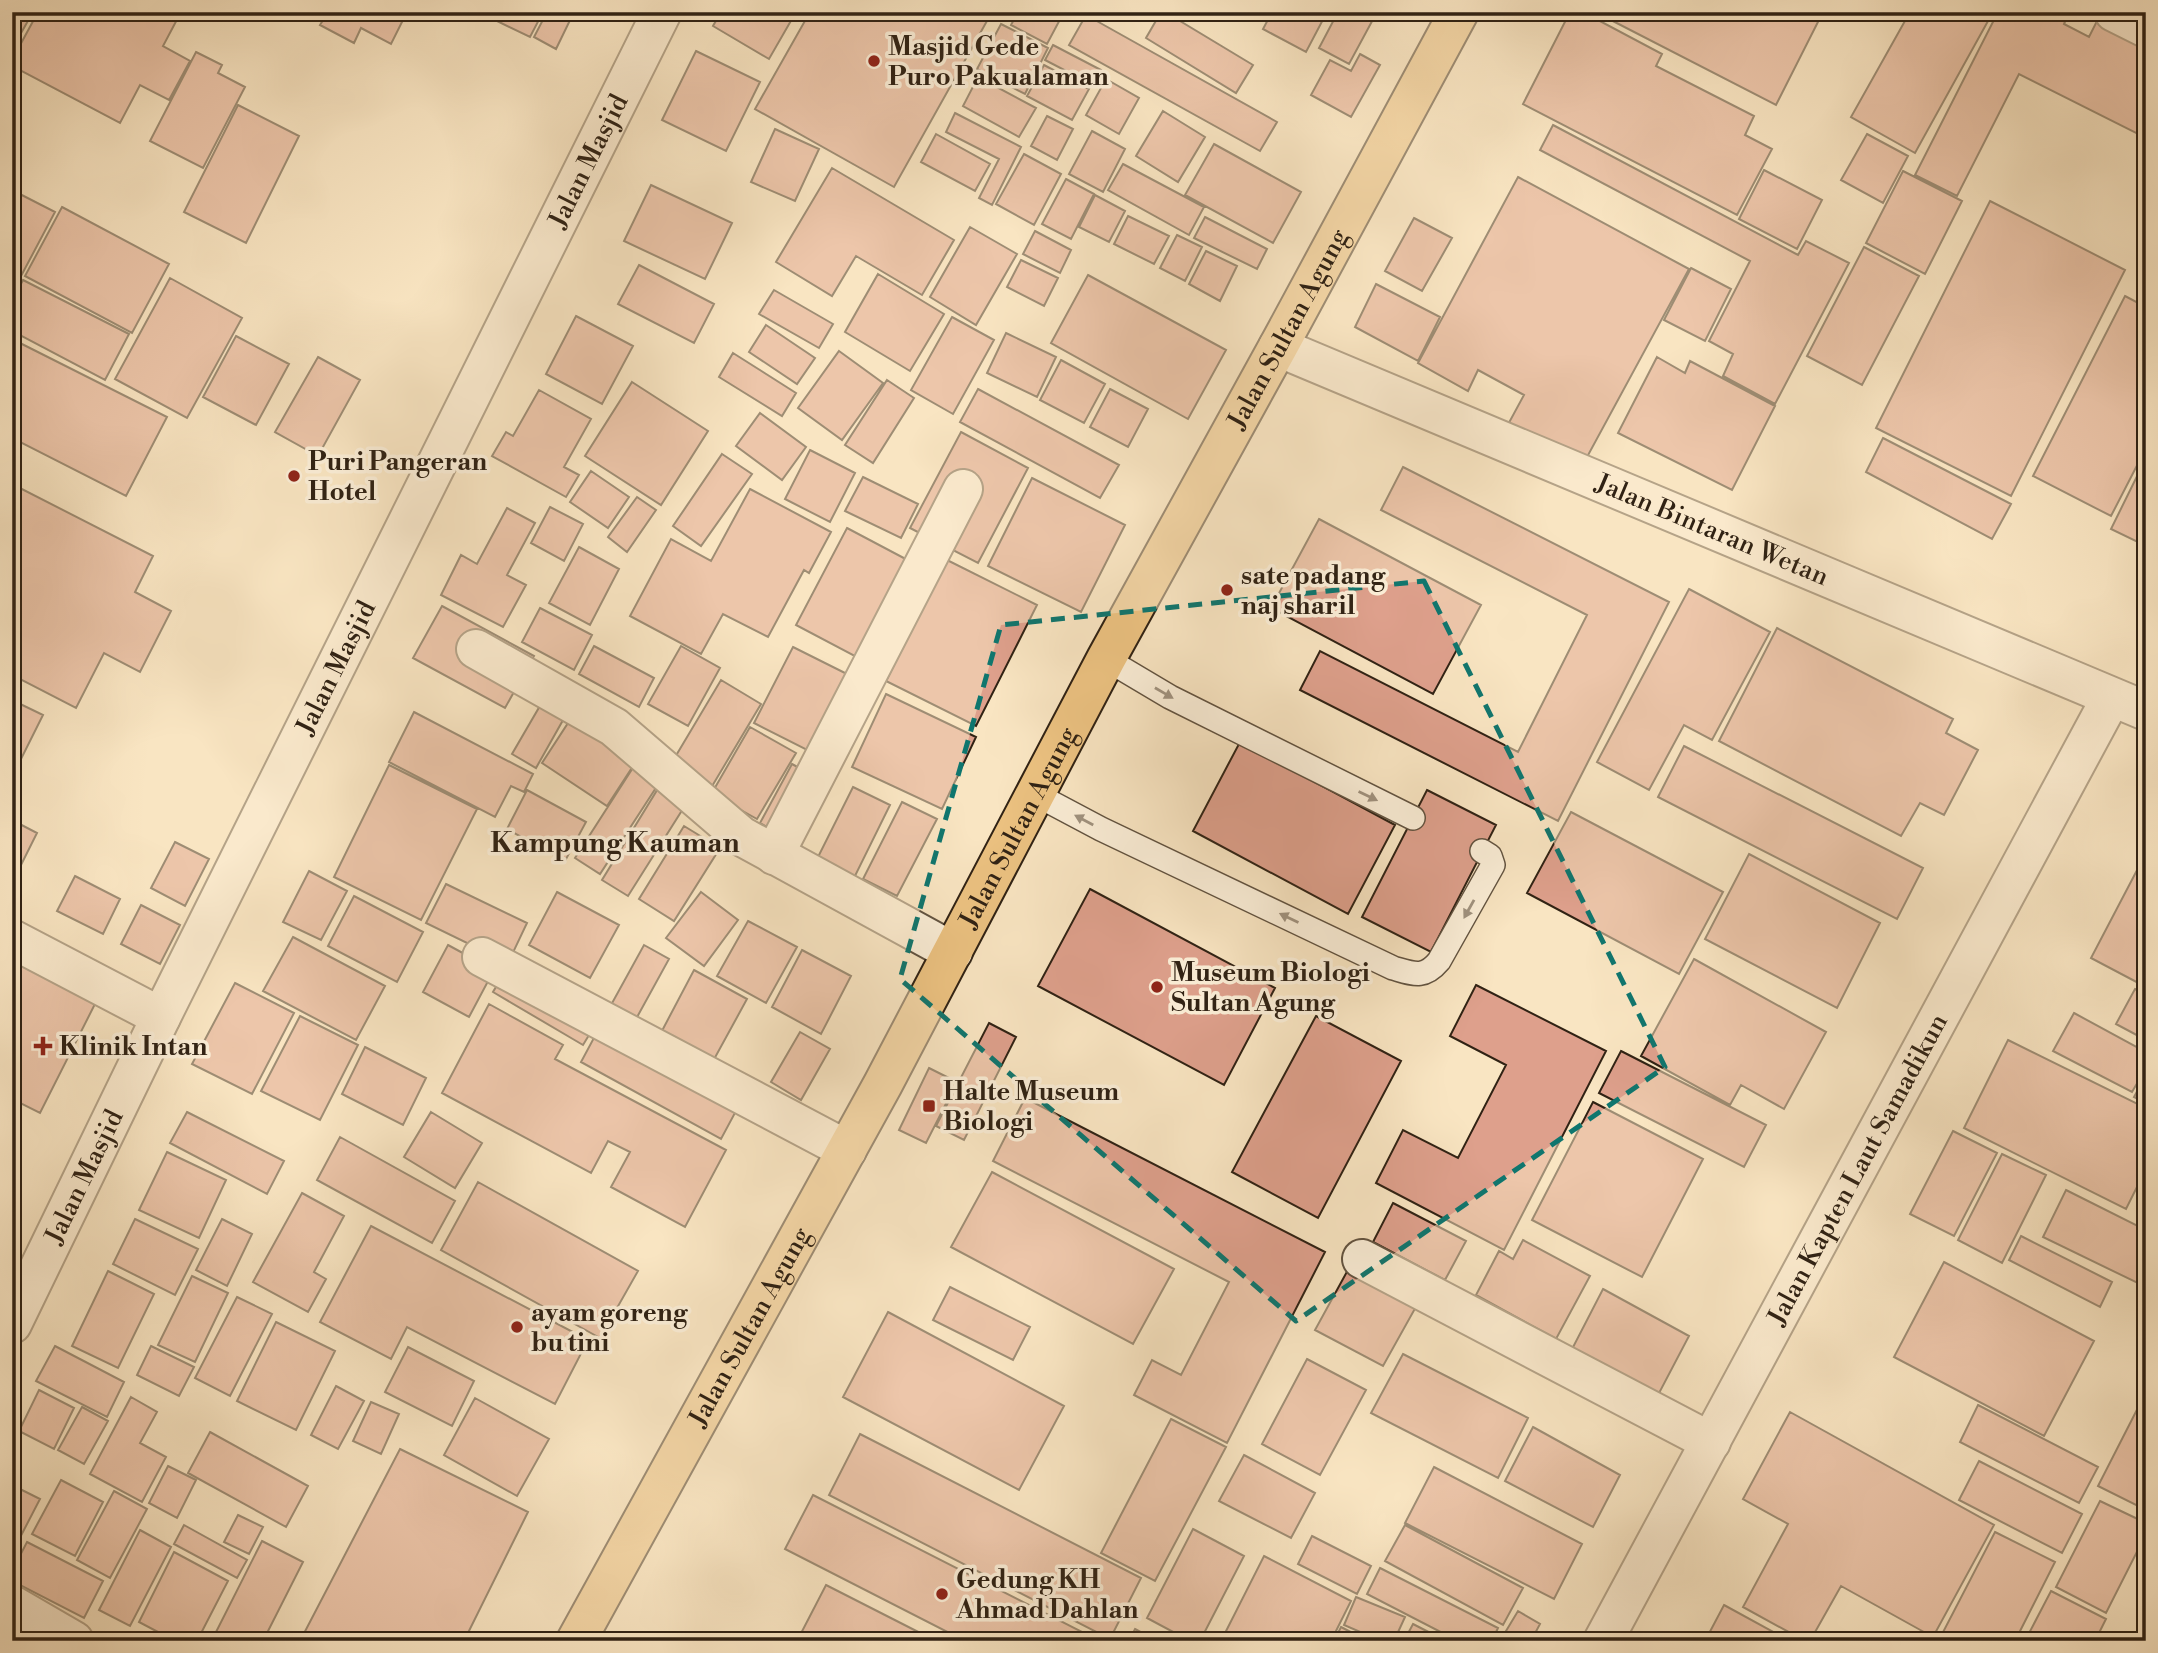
<svg xmlns="http://www.w3.org/2000/svg" width="2158" height="1653" viewBox="0 0 2158 1653" font-family="'Libre Bodoni',serif">
	<style>
		.building { fill: #dea08c; stroke: #302214; stroke-width: 2 }
		.lines { fill: none; stroke-linecap: round; stroke-linejoin: round }
		.service-casing { stroke: #625340; stroke-width: 26 }
		.minor-casing { stroke: #625340; stroke-width: 42 }
		.tertiary-casing { stroke: #625340; stroke-width: 42 }
		.primary-casing { stroke: #302214; stroke-width: 42 }
		.service { stroke: #fbeed7; stroke-width: 23 }
		.minor { stroke: #fbeed7; stroke-width: 38 }
		.tertiary { stroke: #fbeed7; stroke-width: 38 }
		.primary { stroke: #ecc281; stroke-width: 38 }
		.oneway { fill: #a0927f }
		.marked { fill: none; stroke: #0f766e; stroke-width: 5; stroke-dasharray: 14 9; stroke-linejoin: round }
		.poi-dot { fill: #8f2418; stroke: #fbeed7; stroke-width: 2.5 }
		.labels { text-anchor: middle; stroke-width: 7; stroke-linejoin: round; paint-order: stroke }
		.poi-label { font-size: 26px; font-weight: bold; fill: #302214; stroke: #fbeed7; text-anchor: start }
		.street-label { font-size: 26px; fill: #302214; stroke: #fbeed7 }
		.neighbourhood-label { font-size: 28px; font-weight: bold; fill: #302214; stroke: #fbeed7 }
	</style>
	<rect width="100%" height="100%" fill="#f9e5c2"/>
	<filter id="stains"><feTurbulence type="fractalNoise" baseFrequency=".00286" numOctaves="4"/><feColorMatrix values="0 0 0 0 .2 0 0 0 0 .09 0 0 0 0 .02 0 0 0 .5 -.17"/></filter>
	<radialGradient id="worn" r=".72"><stop offset=".6" stop-color="#630" stop-opacity="0"/><stop offset="1" stop-color="#630" stop-opacity=".3"/></radialGradient>
	<!-- building -->
	<path class="building" d="M12,12H33L12,49Z
		M38,12H181L163,46L190,61L169,100L140,85L120,123L12,66V60Z
		M328,12H407L391,44L361,28L354,43L320,25Z
		M502,12H543L530,37L497,21Z
		M547,12H574L556,49L534,37Z
		M721,12H796L769,59L713,26Z
		M810,12H992L894,187L755,109Z
		M1018,12H1064L1047,44L1011,25Z
		M1161,12H1165L1253,65L1236,93L1146,38Z
		M1272,12H1327L1306,52L1263,29Z
		M1338,12H1377L1349,64L1319,48Z
		M1570,12H1583L1662,54L1656,66L1754,116L1745,135L1772,149L1737,215L1523,104Z
		M1608,12H1823L1776,105L1605,17Z
		M1910,12H1993L1915,153L1851,117Z
		M1998,12H2069L2064,24L2089,37L2098,19L2146,43V138L2019,74L1957,196L1915,175Z
		M1086,15L1277,122L1260,151L1069,45Z
		M1001,24L1048,48L1025,94L977,69Z
		M1053,45L1101,70L1093,85L1045,60Z
		M696,51L760,82L726,151L662,120Z
		M196,52L222,65L218,73L245,87L203,168L150,141Z
		M1360,54L1380,65L1351,117L1311,95L1330,60L1351,71Z
		M1044,65L1089,89L1072,120L1027,96Z
		M12,69L20,73L12,86Z
		M978,77L1036,108L1019,137L963,106Z
		M1106,79L1139,98L1119,134L1086,115Z
		M238,105L299,136L246,243L184,212Z
		M1163,111L1205,137L1178,182L1136,156Z
		M955,113L1021,147L992,205L979,198L999,159L946,132Z
		M1047,116L1073,129L1057,160L1031,146Z
		M1553,125L1798,255L1806,241L1849,263L1775,404L1723,376L1733,354L1709,341L1750,261L1540,150Z
		M775,129L819,149L795,201L751,182Z
		M1092,131L1125,149L1103,192L1069,174Z
		M936,134L990,164L975,191L921,162Z
		M1867,134L1908,156L1883,203L1841,180Z
		M1214,144L1301,192L1273,243L1185,195Z
		M1024,154L1061,174L1034,225L996,204Z
		M1123,164L1204,207L1189,235L1108,190Z
		M832,168L954,240L922,295L856,256L832,296L776,262Z
		M1764,170L1822,200L1797,249L1739,219Z
		M1903,171L1962,201L1925,274L1866,243Z
		M1518,177L1689,269L1580,470L1505,430L1524,395L1478,370L1468,391L1418,363Z
		M1066,179L1094,194L1071,239L1042,224Z
		M651,185L732,223L705,279L624,241Z
		M12,190L55,212L12,293Z
		M1095,195L1125,211L1109,242L1079,227Z
		M1990,201L2125,270L2011,496L1876,428Z
		M62,207L169,264L132,333L25,276Z
		M1128,216L1169,236L1154,264L1114,244Z
		M1205,217L1267,249L1257,269L1194,238Z
		M1414,218L1452,238L1422,291L1385,271Z
		M970,227L1017,254L976,325L930,297Z
		M1035,231L1071,250L1060,273L1023,254Z
		M1177,235L1202,247L1185,281L1160,268Z
		M1864,247L1919,276L1862,385L1807,356Z
		M1206,251L1237,266L1220,301L1189,284Z
		M1021,260L1058,278L1044,306L1007,287Z
		M639,265L714,304L694,343L618,304Z
		M1691,268L1731,289L1705,341L1664,320Z
		M878,274L944,314L910,371L845,332Z
		M1088,275L1226,350L1188,419L1051,343Z
		M170,278L242,318L187,418L115,379Z
		M23,280L129,334L105,380L12,331V301Z
		M1376,284L1440,317L1418,361L1355,327Z
		M774,290L833,324L819,348L759,314Z
		M2125,296L2146,307V448L2111,516L2033,476Z
		M576,316L633,346L602,404L546,374Z
		M952,317L994,340L953,414L911,390Z
		M766,325L815,358L797,384L749,352Z
		M1006,333L1056,357L1037,397L987,373Z
		M236,336L289,364L256,425L203,397Z
		M12,339L167,417L126,496L12,438Z
		M839,351L883,383L842,440L798,408Z
		M733,353L796,393L782,416L719,377Z
		M318,357L360,380L318,456L275,432Z
		M1657,357L1685,373L1690,361L1775,406L1732,490L1618,433Z
		M1061,360L1105,384L1084,423L1040,400Z
		M887,380L914,398L873,463L845,445Z
		M632,382L708,431L661,505L585,456Z
		M978,389L1119,465L1100,498L960,422Z
		M1110,389L1148,409L1128,447L1090,427Z
		M539,390L591,419L564,467L579,475L566,497L492,456L506,432L513,436Z
		M760,413L806,447L782,480L736,446Z
		M961,432L1028,468L978,563L910,528Z
		M1883,438L2011,504L1992,539L1866,472Z
		M810,450L855,473L830,522L785,499Z
		M722,454L752,474L701,546L673,526Z
		M2146,458V546L2111,529Z
		M1403,467L1669,602L1558,821L1300,690L1320,651L1518,752L1587,615L1381,510Z
		M591,471L629,497L608,528L570,502Z
		M863,477L918,504L901,538L845,511Z
		M1032,478L1125,525L1081,612L988,566Z
		M12,484L153,556L135,592L171,611L140,672L104,653L76,708L12,675Z
		M750,489L831,532L809,573L804,570L768,637L723,614L701,654L630,616L671,539L711,561Z
		M637,497L656,510L627,552L608,537Z
		M550,507L583,524L564,561L531,543Z
		M507,508L535,523L507,575L526,585L503,627L441,595L461,555L477,564Z
		M1319,519L1481,605L1433,694L1271,608Z
		M847,528L917,565L866,662L796,625Z
		M579,547L619,569L590,625L549,603Z
		M947,560L1037,605L976,726L886,681Z
		M1689,589L1770,632L1712,740L1684,725L1649,790L1597,762Z
		M442,606L534,656L505,708L413,658Z
		M540,608L592,635L574,670L522,642Z
		M1777,628L1953,719L1946,733L1978,750L1944,815L1920,803L1901,836L1719,741Z
		M594,646L654,678L639,707L579,674Z
		M681,646L720,668L688,726L648,704Z
		M793,647L879,690L841,767L754,723Z
		M721,680L761,704L708,793L668,769Z
		M886,694L976,737L942,809L852,767Z
		M544,699L567,713L536,768L512,754Z
		M12,700L43,715L12,777Z
		M414,712L533,774L524,792L511,786L495,817L389,762Z
		M570,720L635,763L607,806L542,763Z
		M750,727L796,753L757,819L739,809L698,817Z
		M1240,742L1395,825L1348,914L1193,831Z
		M1684,746L1923,868L1897,919L1658,797Z
		M636,763L661,780L600,874L575,858Z
		M792,764L830,785L797,844L760,823Z
		M389,765L477,809L421,920L334,877Z
		M659,787L686,804L628,896L602,880Z
		M853,787L890,805L853,880L816,861Z
		M527,790L586,822L565,861L507,829Z
		M1427,790L1496,825L1431,952L1362,917Z
		M902,802L937,819L897,896L863,879Z
		M1571,812L1723,892L1679,974L1527,893Z
		M12,820L37,833L12,883Z
		M684,826L720,848L674,921L639,899Z
		M175,842L209,859L185,906L151,888Z
		M2146,853V987L2091,958Z
		M1749,854L1880,923L1837,1008L1705,939Z
		M309,871L347,891L321,940L283,922Z
		M75,876L120,899L103,934L57,911Z
		M446,884L527,923L508,963L426,923Z
		M1090,889L1275,988L1224,1085L1038,986Z
		M557,892L619,925L590,978L529,945Z
		M701,892L738,920L704,966L666,938Z
		M354,896L423,932L397,982L328,946Z
		M141,905L180,925L160,964L121,944Z
		M748,921L797,947L766,1003L717,976Z
		M293,937L385,986L356,1040L263,991Z
		M448,945L494,970L469,1017L423,992Z
		M644,945L669,959L625,1039L600,1025Z
		M12,949L100,994L40,1113L12,1099Z
		M802,950L851,976L821,1034L772,1007Z
		M516,953L606,1007L583,1045L493,992Z
		M1694,959L1826,1032L1784,1109L1741,1085L1730,1105L1641,1056Z
		M694,970L747,999L706,1074L654,1046Z
		M235,983L294,1013L252,1094L192,1064Z
		M1476,985L1606,1051L1504,1250L1376,1183L1403,1130L1458,1158L1506,1065L1450,1036Z
		M2135,989L2146,995V1040L2116,1024Z
		M489,1004L563,1045L555,1059L726,1150L685,1227L611,1187L630,1152L608,1141L591,1173L442,1093Z
		M2074,1013L2146,1052V1068L2132,1092L2053,1051Z
		M300,1016L358,1045L320,1120L261,1091Z
		M1316,1016L1401,1061L1318,1218L1232,1172Z
		M989,1023L1016,1037L964,1140L936,1126Z
		M800,1032L830,1049L801,1100L771,1082Z
		M596,1034L736,1111L721,1139L581,1062Z
		M2008,1040L2146,1108V1169L2126,1209L1964,1128Z
		M365,1047L426,1078L403,1125L342,1094Z
		M1621,1051L1766,1125L1744,1167L1599,1093Z
		M929,1068L957,1082L926,1143L899,1130Z
		M2146,1075V1103L2134,1097Z
		M1025,1098L1325,1252L1227,1443L1134,1395L1152,1360L1181,1375L1229,1282L993,1161Z
		M1593,1102L1703,1159L1642,1277L1532,1220Z
		M187,1112L284,1161L267,1194L170,1143Z
		M431,1112L482,1143L455,1188L404,1157Z
		M1953,1131L1997,1153L1954,1236L1910,1214Z
		M340,1137L455,1201L432,1243L317,1180Z
		M167,1152L226,1180L199,1238L139,1210Z
		M2002,1154L2046,1175L2002,1263L1958,1240Z
		M992,1172L1174,1269L1133,1344L951,1247Z
		M478,1182L638,1271L600,1338L441,1250Z
		M2066,1190L2146,1230V1287L2043,1237Z
		M302,1193L344,1216L314,1272L326,1279L308,1312L253,1282Z
		M1393,1203L1466,1241L1445,1280L1373,1242Z
		M135,1219L198,1249L175,1295L113,1264Z
		M222,1219L252,1234L227,1286L196,1270Z
		M371,1226L588,1340L555,1404L407,1327L391,1359L320,1322Z
		M2021,1236L2112,1282L2100,1307L2009,1260Z
		M1523,1240L1590,1276L1556,1339L1476,1295L1499,1251L1513,1259Z
		M1944,1262L2094,1341L2044,1436L1894,1357Z
		M1349,1268L1417,1305L1383,1366L1315,1330Z
		M108,1271L154,1294L118,1368L72,1346Z
		M192,1276L228,1293L195,1362L158,1345Z
		M950,1287L1030,1327L1013,1360L933,1320Z
		M1603,1289L1689,1336L1657,1397L1571,1351Z
		M237,1297L272,1314L230,1396L195,1378Z
		M888,1312L1064,1406L1019,1490L843,1397Z
		M276,1322L335,1351L296,1430L237,1401Z
		M55,1346L124,1382L107,1417L36,1381Z
		M151,1346L194,1367L179,1396L137,1375Z
		M408,1347L474,1381L452,1426L385,1392Z
		M1403,1354L1528,1418L1498,1478L1371,1413Z
		M1307,1359L1366,1390L1320,1475L1262,1444Z
		M336,1386L364,1401L338,1449L311,1435Z
		M39,1390L74,1408L54,1449L19,1431Z
		M2146,1392V1510L2098,1486Z
		M131,1397L157,1412L140,1443L166,1457L142,1502L90,1474Z
		M475,1398L549,1439L517,1496L444,1455Z
		M371,1402L399,1414L381,1454L353,1441Z
		M1978,1405L2098,1467L2079,1503L1960,1442Z
		M82,1407L108,1421L84,1464L58,1450Z
		M1790,1412L1994,1525L1933,1637L1841,1586L1810,1641H1805L1743,1607L1788,1524L1743,1499Z
		M1171,1419L1226,1447L1155,1581L1101,1553Z
		M1533,1427L1620,1475L1593,1527L1505,1481Z
		M210,1432L308,1486L286,1527L188,1473Z
		M860,1434L1141,1578L1110,1639L829,1495Z
		M400,1449L528,1512L464,1641H300Z
		M1244,1455L1315,1493L1291,1538L1219,1501Z
		M1979,1461L2082,1514L2062,1553L1959,1500Z
		M168,1466L196,1480L177,1518L149,1503Z
		M1434,1467L1582,1544L1554,1599L1405,1523Z
		M61,1480L103,1502L75,1556L32,1534Z
		M12,1485L40,1499L12,1553Z
		M114,1491L147,1509L110,1578L77,1560Z
		M813,1495L1098,1640V1641H965L785,1549Z
		M2100,1501L2146,1523V1534L2106,1613L2056,1587Z
		M238,1515L263,1527L249,1554L224,1542Z
		M184,1525L247,1560L237,1578L174,1544Z
		M1405,1525L1523,1588L1503,1625L1385,1561Z
		M1193,1529L1244,1556L1200,1641H1190L1147,1618Z
		M140,1530L171,1547L130,1626L99,1610Z
		M1995,1532L2055,1562L2015,1641H1950L1941,1636Z
		M1312,1536L1371,1566L1357,1594L1298,1564Z
		M262,1541L303,1562L263,1641H233L216,1632Z
		M27,1542L103,1581L84,1618L12,1581V1571Z
		M174,1552L228,1581L197,1641H175L139,1622Z
		M1264,1556L1351,1601L1331,1641H1221Z
		M1380,1568L1498,1628L1492,1641H1458L1367,1594Z
		M826,1585L936,1641H797Z
		M2051,1591L2106,1619L2095,1641H2025Z
		M1356,1597L1405,1617L1394,1641H1381L1344,1625Z
		M1724,1605L1790,1641H1705Z
		M1518,1611L1540,1624L1531,1641H1500Z
		M1413,1624L1446,1641H1404Z
		M1341,1627L1368,1641H1334Z
		M1135,1629L1157,1641H1129Z"/>
	<g class="lines">
		<defs>
			<path id="service" d="M1106,659L1170,697L1413,818
				M1035,794L1101,829L1393,968C1414,974 1424,979 1439,961L1493,865L1490,856L1482,851"/>
			<g id="minor">
				<path d="M2114,12L2146,28"/>
				<path id="s1" d="M1278,347L2146,711"/>
				<path d="M476,649L614,727L741,836L953,952"/>
				<path d="M774,855L963,489"/>
				<path d="M12,939L161,1017"/>
				<path d="M482,957L847,1150"/>
				<path d="M1362,1259L1711,1442"/>
				<path id="s2" d="M12,1324L161,1017L662,12"/>
				<path id="s3" d="M1603,1641L2111,698"/>
			</g>
			<path id="tertiary" d="M12,1605L74,1641"/>
			<g id="primary">
				<path id="s4" d="M576,1641L883,1084L1106,659L1278,347L1459,12"/>
			</g>
		</defs>
		<!-- service casing -->
		<use href="#service" class="service-casing"/>
		<!-- minor casing -->
		<use href="#minor" class="minor-casing"/>
		<!-- tertiary casing -->
		<use href="#tertiary" class="tertiary-casing"/>
		<!-- primary casing -->
		<use href="#primary" class="primary-casing"/>
		<!-- service -->
		<use href="#service" class="service"/>
		<!-- minor -->
		<use href="#minor" class="minor"/>
		<!-- tertiary -->
		<use href="#tertiary" class="tertiary"/>
		<!-- primary -->
		<use href="#primary" class="primary"/>
	</g>
	<!-- one-way arrows -->
	<defs><path id="oneway-solid" d="M-6-.8H1V-3.2L6.5 0L1 3.2V.8H-6Z" transform="scale(1.75)"/></defs>
	<g class="oneway">
		<use href="#oneway-solid" transform="translate(1164 693) rotate(30)"/>
		<use href="#oneway-solid" transform="translate(1368 796) rotate(26)"/>
		<use href="#oneway-solid" transform="translate(1084 820) rotate(-152)"/>
		<use href="#oneway-solid" transform="translate(1469 909) rotate(119)"/>
		<use href="#oneway-solid" transform="translate(1289 918) rotate(-154)"/>
	</g>
	<!-- marked area -->
	<path d="M0 0H2158V1653H0ZM1424,581L1665,1067L1296,1321L900,979L1001,625Z" fill="#f9e5c2" fill-opacity=".55" fill-rule="evenodd"/>
	<path class="marked" d="M1424,581L1665,1067L1296,1321L900,979L1001,625Z"/>
	<!-- markers -->
	<g class="poi-dot">
		<circle cx="874" cy="61" r="7"/>
		<circle cx="294" cy="476" r="7"/>
		<circle cx="1227" cy="590" r="7"/>
		<circle cx="1157" cy="987" r="7"/>
		<path d="M39.5 1035.5h7v7h7v7h-7v7h-7v-7h-7v-7h7z"/>
		<rect x="922" y="1099" width="14" height="14" rx="3.5"/>
		<circle cx="517" cy="1327" r="7"/>
		<circle cx="942" cy="1594" r="7"/>
	</g>
	<g class="labels">
		<!-- poi labels -->
		<g class="poi-label">
			<text x="888" y="55">Masjid Gede<tspan x="888" dy="30">Puro Pakualaman</tspan></text>
			<text x="308" y="470">Puri Pangeran<tspan x="308" dy="30">Hotel</tspan></text>
			<text x="1241" y="584">sate padang<tspan x="1241" dy="30">naj sharil</tspan></text>
			<text x="1171" y="981">Museum Biologi<tspan x="1171" dy="30">Sultan Agung</tspan></text>
			<text x="59" y="1055">Klinik Intan</text>
			<text x="943" y="1100">Halte Museum<tspan x="943" dy="30">Biologi</tspan></text>
			<text x="531" y="1321">ayam goreng<tspan x="531" dy="30">bu tini</tspan></text>
			<text x="956" y="1588">Gedung KH<tspan x="956" dy="30">Ahmad Dahlan</tspan></text>
		</g>
		<!-- street labels -->
		<g class="street-label">
			<text dy="9" stroke="none"><textPath href="#s2" startOffset="1298">Jalan Masjid</textPath></text>
			<text dy="9" stroke="none"><textPath href="#s4" startOffset="1493">Jalan Sultan Agung</textPath></text>
			<text dy="9" stroke="none"><textPath href="#s1" startOffset="471">Jalan Bintaran Wetan</textPath></text>
			<text dy="9" stroke="none"><textPath href="#s2" startOffset="732">Jalan Masjid</textPath></text>
			<text dy="9" stroke="none"><textPath href="#s4" startOffset="926">Jalan Sultan Agung</textPath></text>
			<text dy="9" stroke="none"><textPath href="#s3" startOffset="536">Jalan Kapten Laut Samadikun</textPath></text>
			<text dy="9" stroke="none"><textPath href="#s2" startOffset="164">Jalan Masjid</textPath></text>
			<text dy="9" stroke="none"><textPath href="#s4" startOffset="359">Jalan Sultan Agung</textPath></text>
		</g>
		<!-- neighbourhood labels -->
		<g class="neighbourhood-label">
			<text x="615" y="852">Kampung Kauman</text>
		</g>
	</g>
	<!-- margin -->
	<rect width="2158" height="1653" fill="none" stroke="#f9e5c2" stroke-width="42"/>
	<rect x="14" y="14" width="2130" height="1625" fill="none" stroke="#302214" stroke-width="3.5"/>
	<rect x="21" y="21" width="2116" height="1611" fill="none" stroke="#302214" stroke-width="2"/>
	<rect width="100%" height="100%" filter="url(#stains)"/>
	<rect width="100%" height="100%" fill="url(#worn)"/>
</svg>
